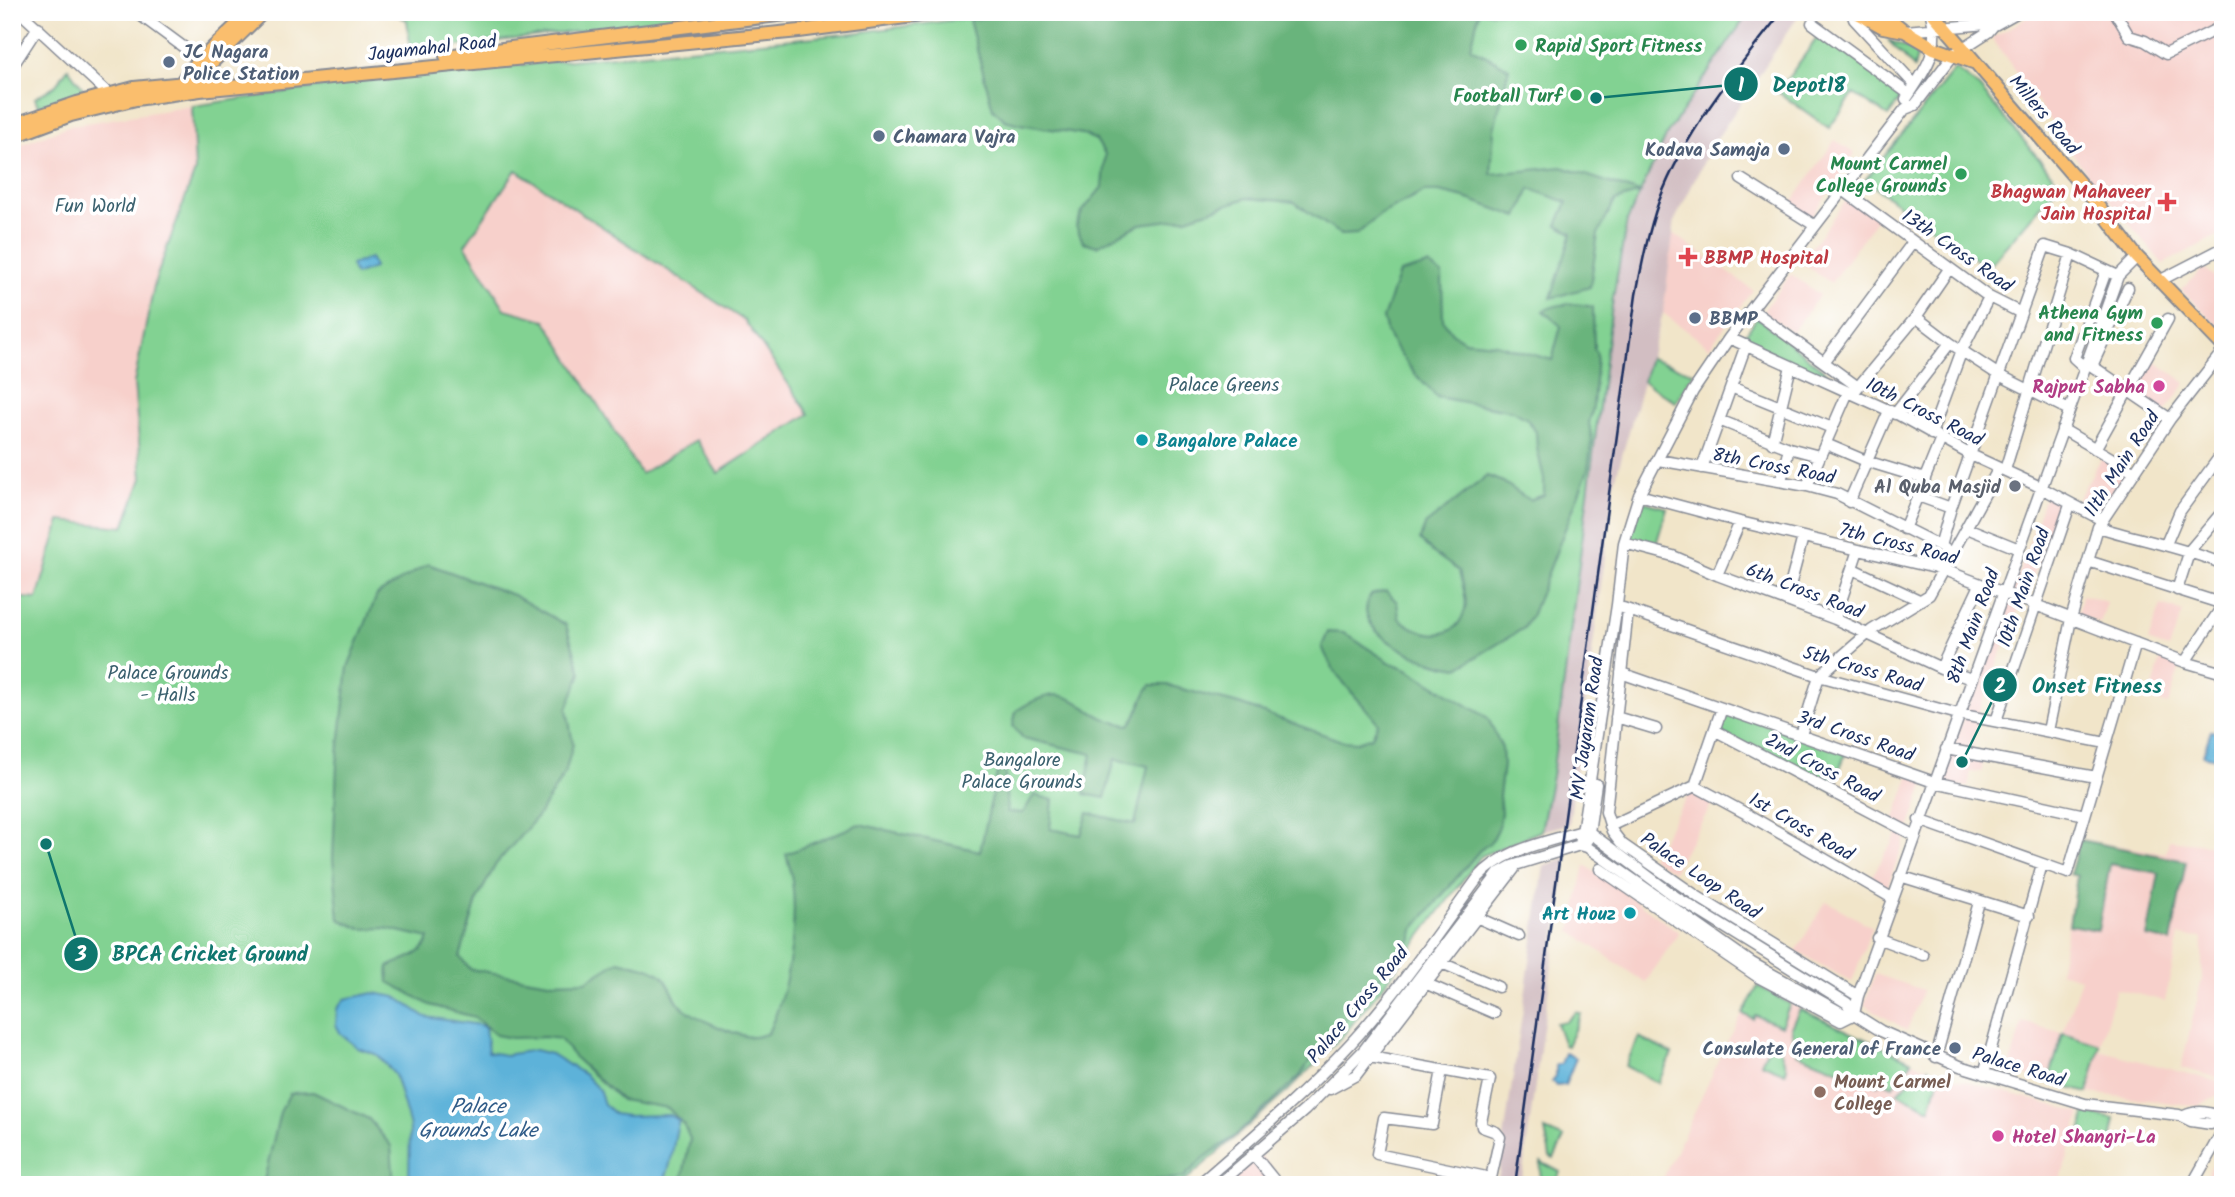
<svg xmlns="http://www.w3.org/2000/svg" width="2235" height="1197" viewBox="0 0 2235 1197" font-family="Kalam,sans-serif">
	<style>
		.built { fill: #f7d0cb }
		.industrial { fill: #d2bec2 }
		.green { fill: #82d292; stroke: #4e8078; stroke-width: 2; fill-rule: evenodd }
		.forest { fill: #69b47c; stroke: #42726d; stroke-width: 2 }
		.water { fill: #5db2d9; stroke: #3c709c; stroke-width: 2 }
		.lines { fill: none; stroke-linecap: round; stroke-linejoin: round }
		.minor-casing { stroke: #868a94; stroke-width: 13 }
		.major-casing { stroke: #868a94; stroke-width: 16 }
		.minor { stroke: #fff; stroke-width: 10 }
		.major { stroke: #fabe6d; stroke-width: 12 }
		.rail { stroke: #1b2f5e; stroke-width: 2.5 }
		.leisure-dot { fill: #2e9e5b; stroke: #fff; stroke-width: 2.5 }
		.service-dot { fill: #5c6f8a; stroke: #fff; stroke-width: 2.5 }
		.health-dot { fill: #e0444e; stroke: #fff; stroke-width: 2.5 }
		.hotel-dot { fill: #d1479c; stroke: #fff; stroke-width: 2.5 }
		.culture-dot { fill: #0f9aa8; stroke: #fff; stroke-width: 2.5 }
		.worship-dot { fill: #6b7280; stroke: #fff; stroke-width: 2.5 }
		.education-dot { fill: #8d6e63; stroke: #fff; stroke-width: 2.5 }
		.labels { text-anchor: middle; stroke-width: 7; stroke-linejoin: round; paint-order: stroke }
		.leisure-label { font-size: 19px; font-weight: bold; fill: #27864d; stroke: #fff; text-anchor: end }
		.street-label { font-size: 19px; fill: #1b2f5e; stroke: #fff }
		.service-label { font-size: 19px; font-weight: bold; fill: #4e5e75; stroke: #fff; text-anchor: start }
		.health-label { font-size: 19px; font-weight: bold; fill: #be3a42; stroke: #fff; text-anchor: end }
		.park-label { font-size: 19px; fill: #3a606e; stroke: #fff }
		.hotel-label { font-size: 19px; font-weight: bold; fill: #b23c85; stroke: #fff; text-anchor: end }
		.culture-label { font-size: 19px; font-weight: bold; fill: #0d838f; stroke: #fff; text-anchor: start }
		.worship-label { font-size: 19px; font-weight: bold; fill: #5b616d; stroke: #fff; text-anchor: end }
		.education-label { font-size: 19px; font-weight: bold; fill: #785e54; stroke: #fff; text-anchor: start }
		.water-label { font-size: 21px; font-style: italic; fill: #325d89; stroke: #fff }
		.leader { fill: none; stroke: #0f766e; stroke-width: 2.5 }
		.callout-dot { fill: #0f766e; stroke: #fff; stroke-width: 2.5 }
		.mark-label { font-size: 21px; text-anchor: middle; font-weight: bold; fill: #fff }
		.callout-label { font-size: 21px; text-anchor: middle; font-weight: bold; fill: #0f766e; stroke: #fff; stroke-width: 7; stroke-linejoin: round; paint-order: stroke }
	</style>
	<rect width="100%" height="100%" fill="#fff"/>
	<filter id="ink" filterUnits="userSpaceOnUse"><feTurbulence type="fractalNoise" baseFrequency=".0143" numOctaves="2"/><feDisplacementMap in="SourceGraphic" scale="14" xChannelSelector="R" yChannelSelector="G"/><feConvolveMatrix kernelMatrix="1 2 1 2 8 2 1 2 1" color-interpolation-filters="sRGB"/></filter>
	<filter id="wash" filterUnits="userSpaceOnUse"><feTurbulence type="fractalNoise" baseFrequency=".00686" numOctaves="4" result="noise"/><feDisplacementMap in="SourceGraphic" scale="28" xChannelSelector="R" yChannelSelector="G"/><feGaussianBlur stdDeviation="1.57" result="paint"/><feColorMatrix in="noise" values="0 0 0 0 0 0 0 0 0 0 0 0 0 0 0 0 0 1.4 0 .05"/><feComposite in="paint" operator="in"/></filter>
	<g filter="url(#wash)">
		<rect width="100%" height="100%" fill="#f1e5c9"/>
		<!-- built -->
		<path class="built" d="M2037,12H2223V233L2163,264L2086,172L1992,38Z
			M192,106L195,171L155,281L134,383L142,478L124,527L60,521L37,600L12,597V148L68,126Z
			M1835,140L1855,154L1810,219L1790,205Z
			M516,170L745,321L809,414L718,473L696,441L641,474L545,320L505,309L465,245Z
			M1849,196L1878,217L1831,283L1800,262Z
			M1673,233L1753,290L1709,347L1663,313Z
			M2204,268L2223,284V330L2181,290Z
			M1791,274L1820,295L1792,332L1763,311Z
			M2149,357L2186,383L2165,412L2131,390Z
			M2102,457L2127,471L2098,514L2076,502Z
			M2046,493L2061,501L2025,599L2011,595Z
			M2082,595L2107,602L2100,623L2078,616Z
			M2009,598L2021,603L1977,716L1965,713Z
			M2161,605L2183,612L2169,649L2148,641Z
			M2161,658L2180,666L2168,705L2150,699Z
			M1964,716L1978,719L1972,752L1953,749Z
			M1952,751L1984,757L1981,772L1971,771L1968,787L1941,782Z
			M1910,774L1926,779L1909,829L1894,821Z
			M1692,788L1714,801L1673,871L1651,858Z
			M1899,831L1907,834L1886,891L1869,881Z
			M2080,840L2166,853L2169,840L2223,846V1079L2181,1068L2202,979V938L2179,936L2165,1001L2116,989L2100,1045L2063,1033L2048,1082L2009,1070L2022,1022L2063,1033L2081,978L2059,972L2077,876L2070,874Z
			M1585,865L1679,932L1645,983L1571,931Z
			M1826,901L1872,927L1852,982L1796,951Z
			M1875,974L1923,990L1907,1030L1864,1005Z
			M1758,986L1791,1004L1940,1074L2081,1113L2059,1185H2002L1979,1177L1976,1185H1660L1728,1041Z
			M2099,1050L2223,1083V1092L2198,1106L2088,1093Z
			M2223,1148V1185H2201L2210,1169Z
			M1261,1155L1283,1185H1227Z"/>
		<!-- industrial -->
		<path class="industrial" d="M1749,12H1801L1710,149L1675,220L1663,313L1615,480L1569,824L1541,831L1552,776L1613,298L1627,221L1667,134Z
			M1567,857L1521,1185H1497L1544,866Z"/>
		<!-- green -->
		<path class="green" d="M391,12H730L411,52L407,20Z
			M1015,12H1749L1667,134L1627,221L1613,298L1552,776L1541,831L1481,856L1387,981L1344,1034L1288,1091L1180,1185H12V597L37,599L60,521L124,527L142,478L134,383L155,281L195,171L192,106L380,78L846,34ZM516,170L745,321L809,414L718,473L696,440L641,474L545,320L505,309L465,245Z
			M1820,34L1905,93L1888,116L1854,94L1829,128L1778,92Z
			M1888,40L1918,52L1914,68Z
			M68,68L84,90L38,106L35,98L56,85Z
			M1955,69L1979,87L2060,184L1987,268L1865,180Z
			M1757,317L1842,385L1743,339Z
			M1650,358L1694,373L1676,402L1643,381Z
			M1641,501L1667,508L1655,548L1630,541Z
			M1724,710L1846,753L1831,790L1718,731Z
			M1758,986L1790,1004L1781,1026L1755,1015L1753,1019L1743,1014Z
			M1800,1009L1912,1061L1906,1069L1908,1071L1893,1086L1880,1080L1878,1085L1796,1053L1791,1027Z
			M1576,1012L1581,1014L1567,1046L1564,1045L1556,1023L1567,1021Z
			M2063,1033L2100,1045L2088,1093L2048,1082Z
			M1639,1037L1672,1054L1658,1083L1625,1066Z
			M1772,1039L1777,1041L1787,1068L1785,1073L1761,1063Z
			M1928,1068L1940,1074L1930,1109L1897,1093L1913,1078L1919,1081Z
			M2085,1113L2115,1119L2111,1141L2081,1136Z
			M1545,1130L1564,1138L1554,1159L1550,1157Z
			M1541,1162L1560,1172L1555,1185H1543L1540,1178Z"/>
		<!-- forest -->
		<path class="forest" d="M1016,12H1479L1471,48L1509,68L1494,129L1491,174L1562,167L1640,193L1615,201L1598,234L1590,287L1551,298L1572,233L1557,225L1567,202L1530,189L1518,217L1465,198L1439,192H1424L1381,214L1357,234L1341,235L1294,202L1247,198L1187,218L1140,224L1097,246L1083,242L1076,226L1082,212L1102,187L1105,154L1096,140L1082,134L1019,124L1005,120L993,109L969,20Z
			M1428,265L1442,274L1443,320L1452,333L1465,341L1496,344L1552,360L1561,326L1543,311C1560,302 1575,303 1593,307L1594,349L1597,354L1593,407L1589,423L1592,440L1588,470L1532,614L1524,628L1458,668C1430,664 1371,643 1366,611C1365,607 1368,600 1370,595L1386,591L1397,602L1399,618C1420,637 1456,644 1465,609C1468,598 1461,582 1459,571L1432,552L1420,540L1425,525L1487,476L1503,482L1529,500L1544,495V479L1537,448L1536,432L1527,419L1513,411L1437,397L1415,374L1395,347L1387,333L1383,318L1399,273Z
			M428,564L513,595L566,625L581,673L567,709L573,744L565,773L537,817L496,864L478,898L460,957L470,969L549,982L586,981L618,961C633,964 648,966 660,974C669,980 672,993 678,1002C689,1016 733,1035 752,1037C757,1037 763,1035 768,1033C790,986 803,905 786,854L859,824L980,851L998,769L1005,771L1007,812L1023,813L1034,795L1053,800L1050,829L1081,835L1088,813L1135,824L1148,766L1115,759L1105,798L1084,794L1092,754L1023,738L1013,726L1016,711C1077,671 1074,719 1130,725C1140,712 1141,698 1151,685H1167L1239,704L1342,741L1357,742L1372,737L1378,723C1358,697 1333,677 1322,646L1328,632L1344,633L1391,663L1407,669L1488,718L1502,748L1503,765L1499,796L1501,812L1499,827L1492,841L1479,851L1413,930L1412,939L1402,954L1359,999L1344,1022L1318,1049L1300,1076L1235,1136L1204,1158L1183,1178L1156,1180L1147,1185H681L690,1139L684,1125L668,1108L621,1100L576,1059L560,1039L544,1037L512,1038L496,1035L474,1017L430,1005L389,982L388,967C402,959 425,956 429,938L385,928L361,929L339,919L333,859L337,764L348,667L377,595Z
			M2080,840L2186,861L2171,942L2147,937L2159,873L2110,864L2098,930L2069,925L2077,876L2070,874Z
			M313,1092L369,1119L391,1146L394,1185H263L280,1112L290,1093Z"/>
		<!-- water -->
		<path class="water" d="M370,258L374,268L355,275L351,265Z
			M2211,731L2221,733L2216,758L2203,755Z
			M374,993L396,997L426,1017L480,1025L485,1028L488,1052L505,1055L535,1050L551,1054L585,1075L599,1090L604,1104L614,1114L627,1116L669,1115L679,1120C672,1142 674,1166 661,1185H409L410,1127L395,1075L378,1055L358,1048L341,1034L336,1025L337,1009L345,999Z
			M1565,1053L1576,1058L1565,1085L1556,1086L1552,1081L1556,1076V1065L1561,1064Z"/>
	</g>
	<g filter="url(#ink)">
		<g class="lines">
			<defs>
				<path id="minor" d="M20,12L112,97
					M136,12L201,60
					M1852,12L1854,19L1915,85
					M2115,12L2129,36L2145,41L2166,54L2223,26
					M1812,23L1909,94
					M1905,31L1987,24L1993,26
					M12,67L38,27
					M1906,99C1926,69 1941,51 1931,14
					M1741,179L1814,225
					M1843,190L1989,297L2021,313
					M2159,281L2223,248
					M1751,309L1858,387L1855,391
					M1916,317L1950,343L1999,375L2069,410
					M1729,338L1897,414L1971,455L2036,485L2102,520
					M1824,362L1913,242
					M2086,362L2170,419
					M2092,366L2128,288
					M2084,367L2074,358L2105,274
					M1731,387L1832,428
					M1858,387L1916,317L1949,269
					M1895,414L1950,343
					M1719,420L1789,448L1781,481
					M2062,429L2135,472
					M1931,434L1962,350L1989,297
					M1772,443L1791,366
					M1826,444L1866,461L1925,479
					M1789,448L1819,456
					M2095,449L2168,319
					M1658,460L1807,486L1837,494L1940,546L1952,555
					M1702,468L1746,345
					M2005,470L2071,254
					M1807,486L1848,392
					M1639,495L1740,522L1944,570L2185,662L2223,673
					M1918,496L1951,508
					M1849,502L1889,411
					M2098,527C2140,540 2182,547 2223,564
					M1967,528L2019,549
					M1904,529L1941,439
					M1624,543L1673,556L1717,575L1835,619L1941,668L1971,679
					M2166,544L2180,511L2223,452
					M1940,546L1951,508L2045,246L2071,254L2118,276
					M2088,561L2223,604
					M1853,569L1919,600
					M1717,575L1740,522
					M2177,590L2190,550L2223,511
					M1786,601L1803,537
					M1623,608L1819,676L1958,714L2106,743
					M1628,610L1606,812L1612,831L1622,844L1698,897L1858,996
					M1835,619L1858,550
					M2185,662L2223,605
					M1941,668L1980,585
					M1621,673L1934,782L2085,815
					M1616,717L1656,729
					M1996,721L2070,505
					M1716,731L1914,835
					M2048,731L2071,619L2098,527L2170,419L2223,351
					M1801,735L1819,676L1872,630L1929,595L1999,468
					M1946,749L2096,777
					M1695,786L1747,814L1892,898
					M1919,820L2068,873L2136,643
					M1610,826L1695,786L1722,708
					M1588,839L1596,784
					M1580,845L1617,605L1624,543L1639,495L1693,391L1729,338L1905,109L1915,105L1954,54L1988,32L1993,26L2018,12
					M1580,845L1587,847L1752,963L1844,1014H1854
					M1600,869L1758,977L1841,1021L1851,1016
					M1900,876L2029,916
					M1476,917L1519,936
					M1877,938L1923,955
					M1444,964L1498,987
					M1427,984L1494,1013
					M1854,1014L1858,996L2118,276L2137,257
					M1370,1057L1490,1079L1481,1122L1482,1127L1496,1132L1500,1137L1491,1178L1377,1154L1384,1118L1432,1124L1442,1070
					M1936,1057L1979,902
					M1984,1074L2042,864
					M1330,1089L1356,1075L1514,869
					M2184,1116C2198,1109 2210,1112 2223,1118
					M1253,1154L1278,1185
					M1198,1185C1251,1139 1304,1094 1351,1043C1398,992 1437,934 1478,878C1505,848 1545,843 1582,831L1589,832L1676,897L1847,1003L1854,1014L1881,1031L1960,1066L2085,1104L2179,1115L2191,1121L2211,1124L2221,1118
					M1218,1185L1305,1110L1364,1050L1499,873L1512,866L1580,845
					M1444,1185L1445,1182
					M2192,1185L2223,1130"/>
				<path id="major" d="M1856,12L1883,27L1905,31L1934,48L1973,62
					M1881,12L1902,29
					M1932,12L2088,193L2137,257L2223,346
					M446,56L803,12
					M194,85L202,72L263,12
					M179,86L190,70L250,12
					M12,125L77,103L134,88L226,79
					M12,137L71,115L136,99L200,90L799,31L944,12"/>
			</defs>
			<!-- minor casing -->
			<use href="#minor" class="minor-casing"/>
			<!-- major casing -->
			<use href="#major" class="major-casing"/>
			<!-- minor -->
			<use href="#minor" class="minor"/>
			<!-- major -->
			<use href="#major" class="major"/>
			<!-- rail -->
			<path class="rail" d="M1515,1185L1636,295C1642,264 1648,232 1659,201C1686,130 1735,71 1782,12"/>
		</g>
	</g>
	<!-- markers -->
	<g class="leisure-dot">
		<circle cx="1521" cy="45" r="7"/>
		<circle cx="1576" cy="95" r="7"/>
		<circle cx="1961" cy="174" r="7"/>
		<circle cx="2157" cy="323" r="7"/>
	</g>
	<g class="service-dot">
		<circle cx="169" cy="62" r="7"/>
		<circle cx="879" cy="136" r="7"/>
		<circle cx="1784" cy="149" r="7"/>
		<circle cx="1695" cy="318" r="7"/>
		<circle cx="1955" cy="1048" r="7"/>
	</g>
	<g class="health-dot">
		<path d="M2163.5 191.5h7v7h7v7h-7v7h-7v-7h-7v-7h7z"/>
		<path d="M1684.5 246.5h7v7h7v7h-7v7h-7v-7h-7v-7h7z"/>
	</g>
	<g class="hotel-dot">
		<circle cx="2159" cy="386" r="7"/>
		<circle cx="1998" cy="1136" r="7"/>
	</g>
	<g class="culture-dot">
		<circle cx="1142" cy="440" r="7"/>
		<circle cx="1630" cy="913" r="7"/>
	</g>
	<circle class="worship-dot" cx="2015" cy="486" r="7"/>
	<circle class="education-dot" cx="1820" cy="1092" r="7"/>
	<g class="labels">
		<!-- leisure labels -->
		<g class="leisure-label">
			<text x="1535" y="52" text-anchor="start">Rapid Sport Fitness</text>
			<text x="1562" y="102">Football Turf</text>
			<text x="1947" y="170">Mount Carmel<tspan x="1947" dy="22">College Grounds</tspan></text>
			<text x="2143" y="319">Athena Gym<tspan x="2143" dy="22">and Fitness</tspan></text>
		</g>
		<!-- street labels -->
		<g class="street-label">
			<text transform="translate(432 47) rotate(-6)" y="7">Jayamahal Road</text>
			<text transform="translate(2045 114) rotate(50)" y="7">Millers Road</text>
			<text transform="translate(1958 250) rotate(35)" y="7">13th Cross Road</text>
			<text transform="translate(1925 411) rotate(27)" y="7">10th Cross Road</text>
			<text transform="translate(2121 463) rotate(-57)" y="7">11th Main Road</text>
			<text transform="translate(1774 465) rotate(11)" y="7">8th Cross Road</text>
			<text transform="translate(1899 543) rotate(14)" y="7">7th Cross Road</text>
			<text transform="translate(2023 587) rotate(-71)" y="7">10th Main Road</text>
			<text transform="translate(1805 590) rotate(21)" y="7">6th Cross Road</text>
			<text transform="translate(1972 626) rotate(-70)" y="7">8th Main Road</text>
			<text transform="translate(1863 668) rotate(16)" y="7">5th Cross Road</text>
			<text transform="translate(1586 728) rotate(-82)" y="7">MV Jayaram Road</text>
			<text transform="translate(1856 735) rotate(19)" y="7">3rd Cross Road</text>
			<text transform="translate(1823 767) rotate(28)" y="7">2nd Cross Road</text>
			<text transform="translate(1802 826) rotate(30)" y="7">1st Cross Road</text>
			<text transform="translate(1701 875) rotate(34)" y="7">Palace Loop Road</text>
			<text transform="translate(1357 1004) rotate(-50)" y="7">Palace Cross Road</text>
			<text transform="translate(2019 1066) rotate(17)" y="7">Palace Road</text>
		</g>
		<!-- service labels -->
		<g class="service-label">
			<text x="183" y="58">JC Nagara<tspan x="183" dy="22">Police Station</tspan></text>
			<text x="893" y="143">Chamara Vajra</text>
			<text x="1770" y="156" text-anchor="end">Kodava Samaja</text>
			<text x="1709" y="325">BBMP</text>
			<text x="1941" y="1055" text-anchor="end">Consulate General of France</text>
		</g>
		<!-- health labels -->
		<g class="health-label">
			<text x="2151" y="198">Bhagwan Mahaveer<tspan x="2151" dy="22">Jain Hospital</tspan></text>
			<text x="1704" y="264" text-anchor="start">BBMP Hospital</text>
		</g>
		<!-- park labels -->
		<g class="park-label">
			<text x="95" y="212">Fun World</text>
			<text x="1224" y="391">Palace Greens</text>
			<text x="168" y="679">Palace Grounds<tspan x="168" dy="22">- Halls</tspan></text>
			<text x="1022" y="766">Bangalore<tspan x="1022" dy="22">Palace Grounds</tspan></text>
		</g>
		<!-- hotel labels -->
		<g class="hotel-label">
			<text x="2145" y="393">Rajput Sabha</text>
			<text x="2012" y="1143" text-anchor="start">Hotel Shangri-La</text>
		</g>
		<!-- culture labels -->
		<g class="culture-label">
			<text x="1156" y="447">Bangalore Palace</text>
			<text x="1616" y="920" text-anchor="end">Art Houz</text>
		</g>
		<!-- worship labels -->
		<g class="worship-label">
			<text x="2001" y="493">Al Quba Masjid</text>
		</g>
		<!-- education labels -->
		<g class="education-label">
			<text x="1834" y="1088">Mount Carmel<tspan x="1834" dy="22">College</tspan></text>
		</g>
		<!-- water labels -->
		<g class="water-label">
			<text x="478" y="1113">Palace<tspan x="478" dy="24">Grounds Lake</tspan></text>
		</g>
	</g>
	<!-- callouts -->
	<path class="leader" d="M1596 98L1741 84M1962 762L2000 685M46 844L81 954"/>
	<g class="callout-dot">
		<circle cx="1596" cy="98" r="7"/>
		<circle cx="1962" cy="762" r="7"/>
		<circle cx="46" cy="844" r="7"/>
		<circle cx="1741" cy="84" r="18"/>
		<circle cx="2000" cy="685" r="18"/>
		<circle cx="81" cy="954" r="18"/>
	</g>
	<g class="mark-label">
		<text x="1741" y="92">1</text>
		<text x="2000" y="693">2</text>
		<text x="81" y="961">3</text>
	</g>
	<g class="callout-label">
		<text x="1809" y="92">Depot18</text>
		<text x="2097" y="693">Onset Fitness</text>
		<text x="210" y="961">BPCA Cricket Ground</text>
	</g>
	<!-- margin -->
	<rect width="2235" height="1197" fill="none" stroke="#fff" stroke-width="42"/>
</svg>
